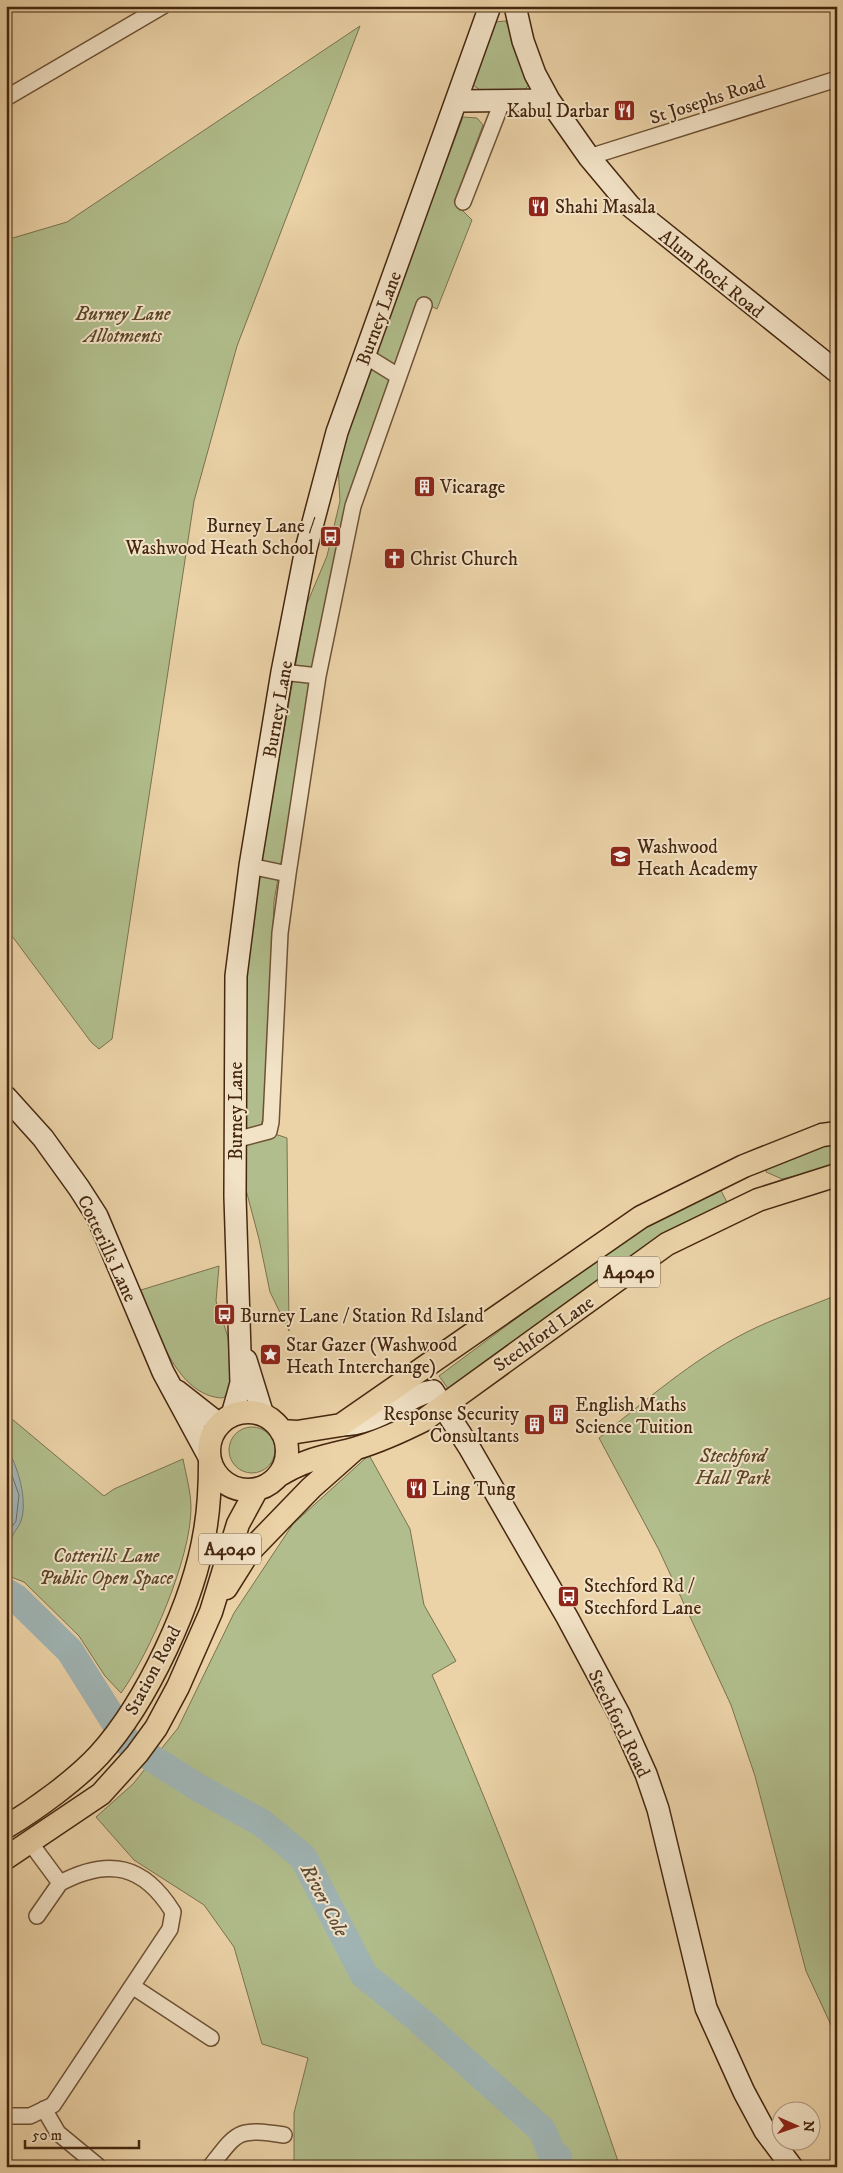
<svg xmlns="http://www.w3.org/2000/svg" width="843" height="2173" viewBox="0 0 843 2173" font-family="'IM FELL DW Pica',serif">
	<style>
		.green { fill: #b1bd8c; stroke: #7b724e }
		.water { fill: #9fb4b4; stroke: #7b7c72 }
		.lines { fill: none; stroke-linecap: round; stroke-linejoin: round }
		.shore { stroke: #726e62; stroke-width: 1 }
		.river { stroke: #9fb4b4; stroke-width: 28 }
		.street-casing { stroke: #6e5235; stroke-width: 18 }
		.secondary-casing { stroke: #45270f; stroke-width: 24 }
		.primary-casing { stroke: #45270f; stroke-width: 25 }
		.street { stroke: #f2e2c6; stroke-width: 15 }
		.secondary { stroke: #f2e2c6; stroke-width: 21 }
		.primary { stroke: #ebd2a7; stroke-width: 22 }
		.labels { text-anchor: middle; stroke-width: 4; stroke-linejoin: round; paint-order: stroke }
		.shield { fill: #f2e2c6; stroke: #795f46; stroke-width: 1 }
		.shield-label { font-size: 18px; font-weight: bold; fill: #45270f }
		.street-label { font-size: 19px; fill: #45270f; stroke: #f2e2c6 }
		.poi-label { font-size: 19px; fill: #45270f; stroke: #f2e2c6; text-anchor: start }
		.park-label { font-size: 19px; font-style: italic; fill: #5b4528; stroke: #f2e2c6 }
		.water-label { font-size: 20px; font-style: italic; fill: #5c4a38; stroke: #f2e2c6 }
	</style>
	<rect width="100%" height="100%" fill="#ebd2a7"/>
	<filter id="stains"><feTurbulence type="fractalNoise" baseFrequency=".004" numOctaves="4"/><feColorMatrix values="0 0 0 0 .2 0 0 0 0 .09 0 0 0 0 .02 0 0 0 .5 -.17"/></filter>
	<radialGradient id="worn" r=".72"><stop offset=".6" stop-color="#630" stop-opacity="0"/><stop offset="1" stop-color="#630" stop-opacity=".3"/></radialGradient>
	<!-- green -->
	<path class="green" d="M506,21L529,85L522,92H483L473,85L487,30L494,22Z
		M360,26L237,346L194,501L112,1039L99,1049L91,1042L6,928V240L67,222Z
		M463,117L477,118L483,125L454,202L472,220L437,309L419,300L358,472L312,690L274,901L266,1107L260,1129L287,1138L289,1331L270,1292L259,1239L246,1190L242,1066L249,947L257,883L306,606L327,556L340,501L338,465L366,376Z
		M837,1142V1166L782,1179L766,1172L767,1166Z
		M718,1185L728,1204L449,1390L439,1376L643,1224Z
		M219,1266L216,1301L228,1337L232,1380L229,1392L223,1398C176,1397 155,1326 141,1290Z
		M837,1295V2038L806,1971L755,1776L731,1705L659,1550L599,1438C645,1401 692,1360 745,1333C774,1318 806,1308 837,1295Z
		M6,1414L104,1496L114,1489L183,1459C186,1475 191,1492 191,1508C191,1558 150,1653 121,1693L105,1676L79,1636L24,1582L6,1575Z
		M229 1450a23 23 0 1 1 46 0a23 23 0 1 1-46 0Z
		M369,1455L410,1529L424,1605L456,1661L432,1675C504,1836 563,2000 620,2167H294V2113L308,2058L262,2044L234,1947L204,1905L134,1860L96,1817L133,1784L178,1728L234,1613L293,1524Z"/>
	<!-- water -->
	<path class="water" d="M6,1447C18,1465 28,1501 21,1521C18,1529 13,1531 11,1542L6,1539Z"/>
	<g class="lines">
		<!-- shore -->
		<path class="shore" d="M6,1459L19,1495L16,1521L6,1535"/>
		<!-- river -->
		<path class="river" d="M6,1592L16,1598L70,1651L128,1743L199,1788L262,1823L303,1857L364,1975L418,2019L542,2130L552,2154L558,2157L557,2167"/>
		<defs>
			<path id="street" d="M6,98L163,6
				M589,157L837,79
				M463,202L502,102
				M364,355L398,376
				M282,672L318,676
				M250,866L288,874L318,676L353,506L424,305
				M235,1140L269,1131L271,1122L280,933L288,874
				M37,1916L60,1883
				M132,1986L211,2038
				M44,2109L58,2133L98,2166
				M6,2116H30L53,2105L170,1929L173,1912C144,1865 109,1857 60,1883L29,1841
				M210,2167C238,2131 237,2128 284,2135"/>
			<path id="secondary" d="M515,6L523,41L535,74L549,100L589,157L630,206L837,372
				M457,101L549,100
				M6,1097L43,1138L79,1188L97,1216L163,1372L209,1457
				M246,1360L263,1415
				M177,1391L219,1424
				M232,1415L241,1383L235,1197L236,976L250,866L282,672L306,549L337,432L490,6
				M341,1425C361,1425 380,1416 397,1407C409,1401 418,1393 433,1391L469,1447L567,1617L619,1714L646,1774L658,1809L706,2008L744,2092L765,2131L792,2167"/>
			<path id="primary" d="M209 1451a39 39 0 1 1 78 0a39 39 0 1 1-78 0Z
				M281,1431L297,1432L341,1425L641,1217L744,1166L822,1135L837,1133
				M278,1476C307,1458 325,1457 357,1448C380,1441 402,1431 424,1420L667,1244L758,1200L837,1175
				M226,1588L248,1553L311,1488L355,1449
				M6,1827C36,1809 76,1780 99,1755C147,1702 194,1601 205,1531C209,1508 210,1486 210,1463
				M6,1858L101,1794L137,1754L156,1728L178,1687L211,1612L238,1524L257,1489"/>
		</defs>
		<!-- street casing -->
		<use href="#street" class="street-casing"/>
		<!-- secondary casing -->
		<use href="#secondary" class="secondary-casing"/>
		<!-- primary casing -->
		<use href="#primary" class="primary-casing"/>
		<!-- street -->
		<use href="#street" class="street"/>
		<!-- secondary -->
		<use href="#secondary" class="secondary"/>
		<!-- primary -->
		<use href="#primary" class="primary"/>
	</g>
	<!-- icons -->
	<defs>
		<symbol id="restaurant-square" viewBox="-11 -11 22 22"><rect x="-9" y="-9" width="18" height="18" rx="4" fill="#8f2418" stroke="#f2e2c6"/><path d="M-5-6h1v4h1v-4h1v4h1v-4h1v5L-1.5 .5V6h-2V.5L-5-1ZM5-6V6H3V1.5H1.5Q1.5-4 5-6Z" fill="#fff"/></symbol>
		<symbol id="building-square" viewBox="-11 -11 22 22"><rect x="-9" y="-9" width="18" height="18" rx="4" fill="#8f2418" stroke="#f2e2c6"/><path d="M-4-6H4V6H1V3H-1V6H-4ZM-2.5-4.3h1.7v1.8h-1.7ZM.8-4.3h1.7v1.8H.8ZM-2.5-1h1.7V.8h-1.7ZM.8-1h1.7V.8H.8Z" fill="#fff"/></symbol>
		<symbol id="bus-square" viewBox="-11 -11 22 22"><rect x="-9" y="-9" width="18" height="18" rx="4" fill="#8f2418" stroke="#f2e2c6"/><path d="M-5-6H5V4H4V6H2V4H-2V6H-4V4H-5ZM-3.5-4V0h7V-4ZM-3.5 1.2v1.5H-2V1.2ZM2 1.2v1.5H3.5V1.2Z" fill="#fff"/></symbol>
		<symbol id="church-square" viewBox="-11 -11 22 22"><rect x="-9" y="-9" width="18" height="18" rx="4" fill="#8f2418" stroke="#f2e2c6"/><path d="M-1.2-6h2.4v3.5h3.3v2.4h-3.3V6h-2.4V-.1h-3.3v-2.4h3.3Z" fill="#fff"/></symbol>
		<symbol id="school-square" viewBox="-11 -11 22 22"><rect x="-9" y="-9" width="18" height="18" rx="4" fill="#8f2418" stroke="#f2e2c6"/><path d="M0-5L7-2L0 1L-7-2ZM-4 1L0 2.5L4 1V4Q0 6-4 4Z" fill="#fff"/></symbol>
		<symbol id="sight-square" viewBox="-11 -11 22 22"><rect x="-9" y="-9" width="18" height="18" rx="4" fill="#8f2418" stroke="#f2e2c6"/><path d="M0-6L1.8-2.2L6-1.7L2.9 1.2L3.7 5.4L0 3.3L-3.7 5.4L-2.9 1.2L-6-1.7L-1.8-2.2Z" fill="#fff"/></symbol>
	</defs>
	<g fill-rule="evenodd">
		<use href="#restaurant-square" x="612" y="98" width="25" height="25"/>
		<use href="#restaurant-square" x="526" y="194" width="25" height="25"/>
		<use href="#building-square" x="412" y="474" width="25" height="25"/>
		<use href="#bus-square" x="318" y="524" width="25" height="25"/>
		<use href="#church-square" x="382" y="546" width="25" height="25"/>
		<use href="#school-square" x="608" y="844" width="25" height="25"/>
		<use href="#bus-square" x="212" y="1302" width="25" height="25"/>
		<use href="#sight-square" x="258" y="1342" width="25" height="25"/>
		<use href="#building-square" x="546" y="1402" width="25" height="25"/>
		<use href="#building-square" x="522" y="1412" width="25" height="25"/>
		<use href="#restaurant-square" x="404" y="1476" width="25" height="25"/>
		<use href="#bus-square" x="556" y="1584" width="25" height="25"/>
	</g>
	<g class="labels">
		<!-- shield labels -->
		<g class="shield">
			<rect x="598" y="1256.5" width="62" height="31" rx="4"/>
			<rect x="199" y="1533.5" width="62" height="31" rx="4"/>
		</g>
		<g class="shield-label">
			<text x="629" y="1278">A4040</text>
			<text x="230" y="1555">A4040</text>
		</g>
		<!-- street labels -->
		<g class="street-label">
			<text transform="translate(707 99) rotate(-18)" y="7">St Josephs Road</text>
			<text transform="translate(712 273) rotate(39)" y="7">Alum Rock Road</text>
			<text transform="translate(378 318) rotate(-70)" y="7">Burney Lane</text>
			<text transform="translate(277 709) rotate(-80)" y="7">Burney Lane</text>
			<text transform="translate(235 1111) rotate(-90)" y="7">Burney Lane</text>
			<text transform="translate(108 1248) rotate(65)" y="7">Cotterills Lane</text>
			<text transform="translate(543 1333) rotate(-35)" y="7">Stechford Lane</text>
			<text transform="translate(152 1670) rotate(-62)" y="7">Station Road</text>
			<text transform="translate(620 1723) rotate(64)" y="7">Stechford Road</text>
		</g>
		<!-- poi labels -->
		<g class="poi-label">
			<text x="609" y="117" text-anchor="end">Kabul Darbar</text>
			<text x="555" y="213">Shahi Masala</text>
			<text x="440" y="493">Vicarage</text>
			<text x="314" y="532" text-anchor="end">Burney Lane /<tspan x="314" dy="22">Washwood Heath School</tspan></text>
			<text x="410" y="565">Christ Church</text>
			<text x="637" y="853">Washwood<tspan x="637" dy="22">Heath Academy</tspan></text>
			<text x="240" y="1322">Burney Lane / Station Rd Island</text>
			<text x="286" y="1351">Star Gazer (Washwood<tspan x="286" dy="22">Heath Interchange)</tspan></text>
			<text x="575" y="1411">English Maths<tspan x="575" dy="22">Science Tuition</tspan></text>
			<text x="519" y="1420" text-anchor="end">Response Security<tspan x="519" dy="22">Consultants</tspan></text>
			<text x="432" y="1495">Ling Tung</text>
			<text x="584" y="1592">Stechford Rd /<tspan x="584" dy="22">Stechford Lane</tspan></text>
		</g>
		<!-- park labels -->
		<g class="park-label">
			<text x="123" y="320">Burney Lane<tspan x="123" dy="22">Allotments</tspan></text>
			<text x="733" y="1462">Stechford<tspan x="733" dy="22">Hall Park</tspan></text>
			<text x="106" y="1562">Cotterills Lane<tspan x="106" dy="22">Public Open Space</tspan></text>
		</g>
		<!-- water labels -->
		<g class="water-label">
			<text transform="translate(325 1900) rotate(62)" y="7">River Cole</text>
		</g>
	</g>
	<!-- margin -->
	<rect width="843" height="2173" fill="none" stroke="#ebd2a7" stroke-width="25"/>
	<rect x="8" y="8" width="828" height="2158" fill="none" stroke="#45270f" stroke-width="2.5"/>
	<rect x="12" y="12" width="818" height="2148" fill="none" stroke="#45270f"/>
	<!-- north arrow -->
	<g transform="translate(796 2126) rotate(92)"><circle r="24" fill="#f2e2c6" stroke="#ad977d"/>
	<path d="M0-4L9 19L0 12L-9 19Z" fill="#8f2418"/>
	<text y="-8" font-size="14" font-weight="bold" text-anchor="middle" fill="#45270f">N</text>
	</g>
	<!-- scale -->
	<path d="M25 2140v8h114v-8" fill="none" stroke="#45270f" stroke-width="2.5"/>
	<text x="32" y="2140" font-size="15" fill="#45270f" stroke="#f2e2c6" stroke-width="4" paint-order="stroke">50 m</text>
	<rect width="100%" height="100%" filter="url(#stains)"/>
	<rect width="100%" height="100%" fill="url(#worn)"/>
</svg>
